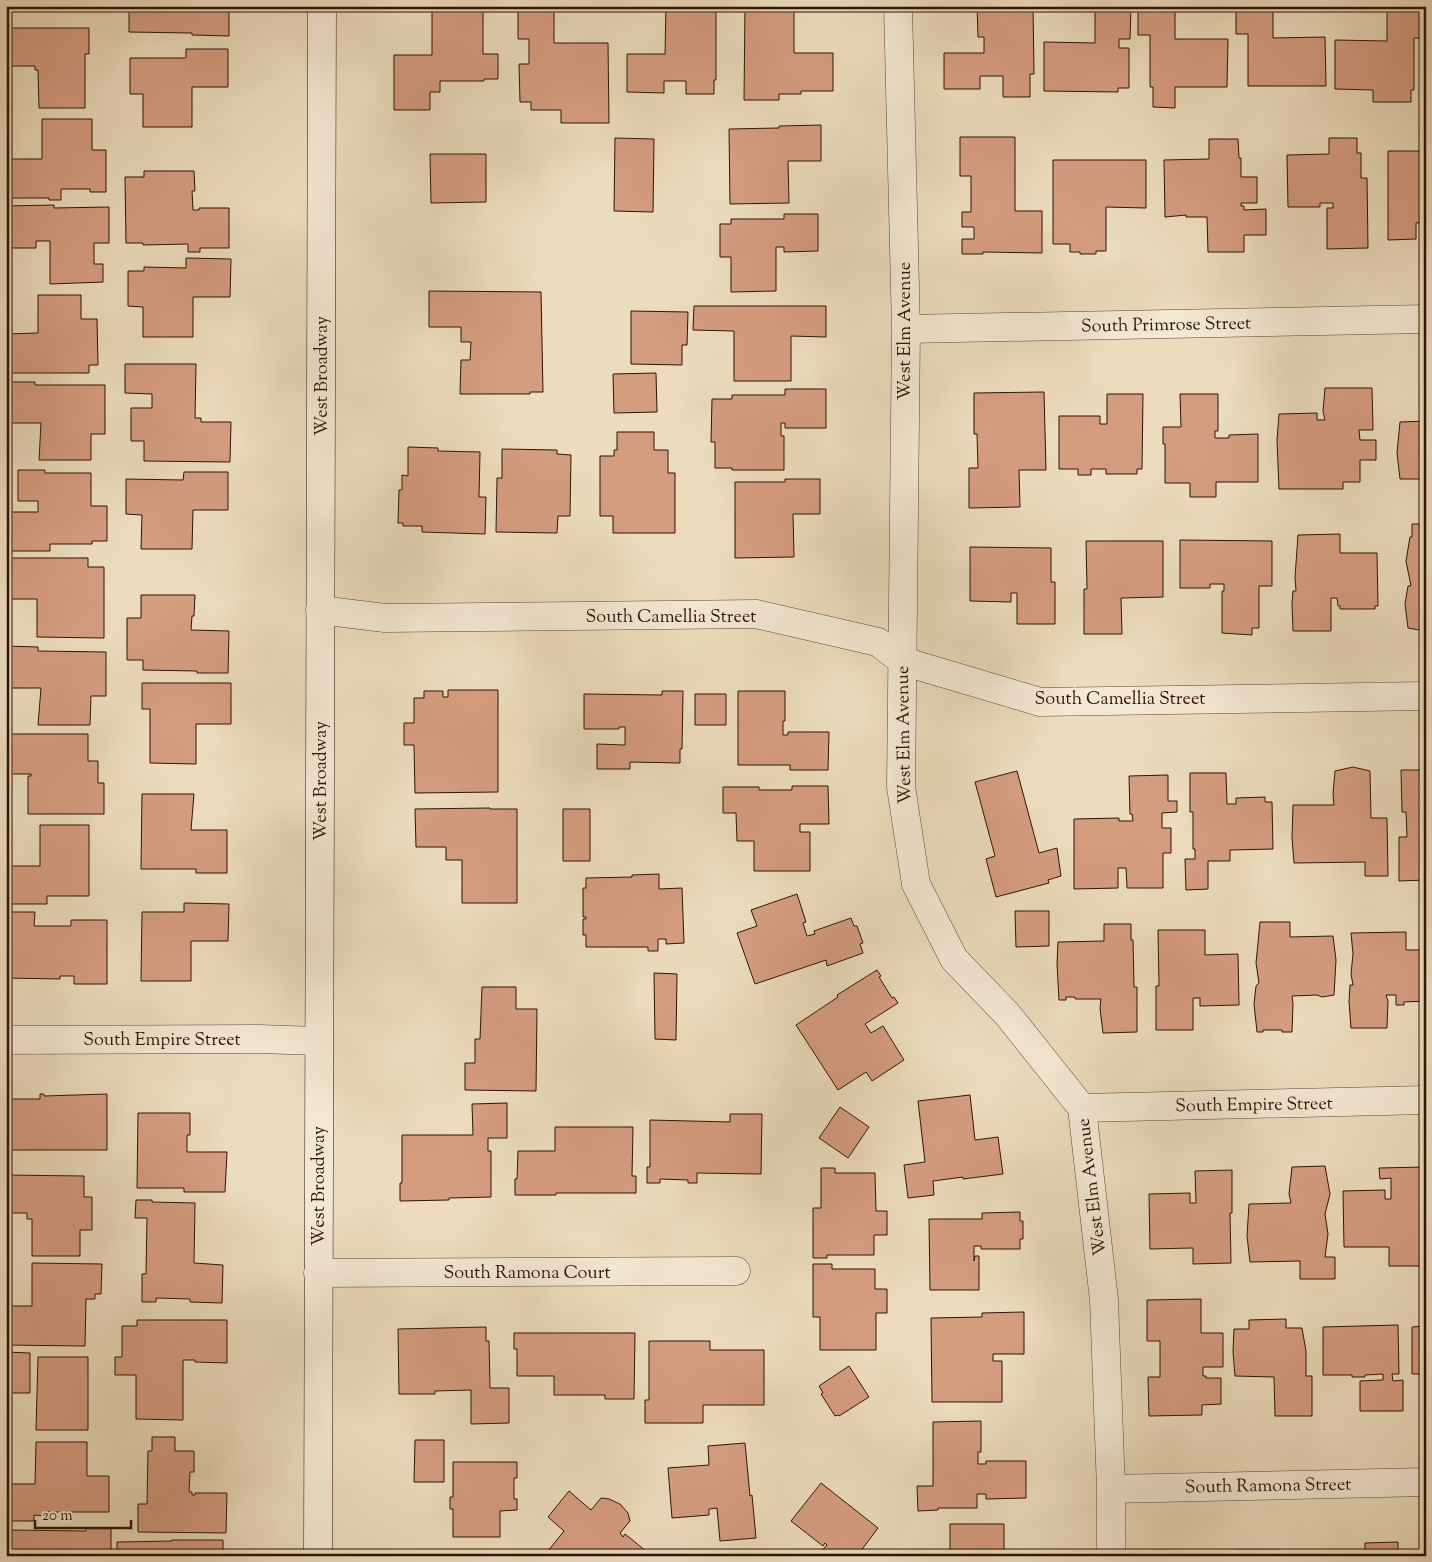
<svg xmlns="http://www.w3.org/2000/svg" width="1432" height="1562" viewBox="0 0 1432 1562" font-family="'Sorts Mill Goudy',serif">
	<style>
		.building { fill: #d59d80; stroke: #2f1307 }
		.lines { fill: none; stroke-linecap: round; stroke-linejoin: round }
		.minor-casing { stroke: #5e4534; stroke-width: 29 }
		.secondary-casing { stroke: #2f1307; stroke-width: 29 }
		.minor { stroke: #f3e8d4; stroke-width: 28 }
		.secondary { stroke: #f3e8d4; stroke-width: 28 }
		.labels { text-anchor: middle; stroke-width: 5; stroke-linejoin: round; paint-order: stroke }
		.street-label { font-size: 18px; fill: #2f1307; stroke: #f3e8d4 }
	</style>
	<rect width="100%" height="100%" fill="#ecdcbd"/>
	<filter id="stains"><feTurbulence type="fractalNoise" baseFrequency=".004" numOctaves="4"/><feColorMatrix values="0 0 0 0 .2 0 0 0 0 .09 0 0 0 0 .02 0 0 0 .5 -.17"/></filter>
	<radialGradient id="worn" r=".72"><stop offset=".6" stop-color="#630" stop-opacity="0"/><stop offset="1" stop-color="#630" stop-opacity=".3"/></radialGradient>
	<!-- building -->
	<path class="building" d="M6,6H81V7H6Z
		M129,6H229V36L192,35V33L129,32Z
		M432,6H483V54H498V79H484V81H440V92H430V110H394V55H432Z
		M518,6H554V43H608L609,123H561V110H531V102H520L519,64H529V39H518Z
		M666,6H716V80H714V94H686V81H664V93L627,92V54H665Z
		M745,6H794V53H833V91H801V94H779V100H744Z
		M977,6H1033L1034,74H1030V97H1003V76H980V89H944V53H984V37H978Z
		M1095,6H1131L1130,39H1119V48H1129V88H1118V92L1044,91V42L1095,43Z
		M1138,6H1175V39H1228L1227,87H1175V108L1153,107V87H1150V35H1138Z
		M1236,6H1273V38L1325,37L1326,86H1248V34H1236Z
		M1387,6H1424V38H1414V90H1411V102H1373V90L1335,89V40L1387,41Z
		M6,28H89V54H85V108H39L38,70H35V66H6Z
		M186,49H228V87H192V127H143V94H130V58H186Z
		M42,119H92V150H106V192H90V189H61V200H49V198H6V159H42Z
		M821,125V161H788L789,203L730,204L729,129L779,128V126Z
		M960,137H1015V211H1042V253L983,252V254H962V239H974V227H962V212H971V176H960Z
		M615,138L654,139L653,212L614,211Z
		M1329,138H1357V153H1361V178H1367L1368,248L1327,249V208H1333V203H1320V207H1288L1287,155L1329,154Z
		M1209,139H1238L1239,158H1241V177H1257V203H1241V206H1244V210L1266,209V235H1244V252H1208L1207,217H1186V215L1165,217L1164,160L1209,159Z
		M1388,151H1426V222L1416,223V239L1388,240Z
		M430,154H486V202L431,203Z
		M1053,160H1146V208L1106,207V251H1096V254H1080V252H1070V244H1053Z
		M144,171H194L195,191H192L193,210H199V208H229V248H200V252H188V244L143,245V243H126L125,177H144Z
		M54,205V208L109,207V243H94V264H103V282L50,284V241H36V248H6V206Z
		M784,214H818V251L784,252V247H776V291L731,292V257H720V224H731V219H784Z
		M186,258L231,259L230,297H193V337H143V307L128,306V271H144V267L186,268Z
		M429,291L541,292L543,392H530V394H460L461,360H470L471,342H461V327H429Z
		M38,295H81V319H97L98,365H89V373H6V334L38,333Z
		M694,306H826V337L791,336V381H734V331L693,330Z
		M631,311L688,312L687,345H682V365L631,364Z
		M125,364H196L195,418H201V422H231L230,462L144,461V441H131V408H152V394L125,393Z
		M656,373L657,412L614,413L613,374Z
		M6,382H35V385H105V434H91V460H39L41,423H6Z
		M1325,388H1372L1373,430H1359L1360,440H1376V460H1360V482H1343V489H1279L1277,440L1279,414L1317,413V420H1325L1323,411Z
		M785,389H826V428H785V423H781V436H784V470H732V468H715V442H711L712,399H732V395H785Z
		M1044,392L1046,470H1019L1020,507L969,508V468H978L977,434H974V393Z
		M1107,394H1143L1142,469H1137V474H1106V469H1091V475H1078V469H1059V416H1100V424H1107Z
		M1180,394H1218V431H1215V438H1229V435L1258,434V482H1216V497H1190V483H1165V444H1163V427H1181Z
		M1426,421V479H1400L1397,453L1400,422Z
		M617,432H654V450H668V473H675V533H613V516H600V456H614V450H617Z
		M408,447L438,448V451L480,452L479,497H486L485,534L422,532V526H403V523H398L399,490H402V475L408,476Z
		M502,449L557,450V454L571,455L570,516H558L557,533L496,532L497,478H502Z
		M18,470H45V473H91V506H107V541H92V544H50V551H6V512H38V501H18Z
		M184,472H228V510H193L192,549H141L142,515L126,514V479L183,480Z
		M785,479H820V514H793L794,557L735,558V482H785Z
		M1412,524H1426L1425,631L1408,628L1405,604L1408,586H1411L1406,561L1410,537H1412Z
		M1340,534V553H1377L1378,606H1375V609H1340V606H1338L1337,598H1331V631H1293L1292,604L1293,591H1296L1295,577L1298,535Z
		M1180,540L1272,541V586H1259V628H1252V635L1222,633V591H1224V584H1210V588H1180Z
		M1086,541H1163V597L1121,598L1122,634H1084V589H1087Z
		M970,547L1051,548V582H1055V624H1017V593H1011V602L970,601Z
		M6,558H88V567H104V638L37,637V599H6Z
		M141,595H195L194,616H192L191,630L229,631L228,673H197V671L143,670V660H127V618H141Z
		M6,646L38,647V651L106,652V696H91L90,725H38L41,688H6Z
		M142,683H231V724H196V764L150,763V709H142Z
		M448,690H498V792L415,793L414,745H404V723H414V698H424V691H443V697H448Z
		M662,691H683L682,749H680V763L630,762V769H597V744L625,745V727H619V729H584V694L662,695Z
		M738,691H785V721H783V735H788V732H829L828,770H790V765H738Z
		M695,694H726V725H695Z
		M6,734H88V761H98V783H104V814H28V776H31V774H6Z
		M1353,767L1370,771L1371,818H1387L1388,876H1365V862L1294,863L1292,838L1293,805H1334L1333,794L1335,771Z
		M1401,770H1426V880L1399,881V837H1407L1406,812H1402Z
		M1017,771L1039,853L1057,848L1061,876L1048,880L1049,883L996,897L986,859L995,856L975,782Z
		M1190,773H1226L1227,804H1236V798L1265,797V802H1272L1273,849L1230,850V861H1208V889L1186,890L1185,859H1195V849H1193V812H1190Z
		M1168,775V801H1177V812L1162,813V828H1171V853H1163V888H1127L1126,868H1118V888L1074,889V819L1119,818V821H1133L1132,814H1130L1129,776Z
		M792,786H828L829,824H800V832H810V871H754V841H737L736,813H723V787H759V790H792Z
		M142,794H194L191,830H227V873H196V869H141Z
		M490,808V809H517V903H462V860H446V847H416L415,809Z
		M563,809H590V861H563Z
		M40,825H89V896H47V904H6V866H40Z
		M659,874V889L682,888L684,943L666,944V939H658V951H648V947H586V935H583V919H586V917H583V888H586V878L632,877V875Z
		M797,894L806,922L803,923L807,936L815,934L814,931L851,918L854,926H857L863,943L860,944L863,953L827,966L826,960L755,984L737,933L757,926L751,910Z
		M184,903L229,904L228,941H191V981H141L142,912H184Z
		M1015,911H1049V946L1016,947Z
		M6,912H35L34,926H71V920H107V984H74V976H60V979L6,978Z
		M1260,922H1290V937L1333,936L1336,960L1334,995L1322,997L1317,995L1292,996L1293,1004L1292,1032H1282V1030H1263V1032H1257L1254,1004L1256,986L1259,983L1256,963Z
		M1104,924H1131V940H1133L1134,987H1137V1032L1103,1033L1100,1008L1101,999H1075V997H1066V1000H1059L1057,964L1058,942L1104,941Z
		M1158,930H1205V955L1238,954L1239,1005L1200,1006V998H1193V1030H1156V986H1159Z
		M1406,932V950H1426V1005V1001L1404,1002V1005H1396V995H1386L1388,1001L1387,1028H1351L1349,1001L1350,985H1353L1351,974L1353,954L1351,933Z
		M877,970L881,976L879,977L892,998L894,997L898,1003L865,1024L871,1033L883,1026L904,1060L872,1081L866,1072L838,1090L796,1025L838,997L837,995Z
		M654,973L677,974L676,1040L655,1039Z
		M482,987H516V1009H537L536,1091L465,1090V1063H475V1039H480Z
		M40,1094H44V1096L107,1094V1150H6V1099H40Z
		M970,1095L975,1140L998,1137L1003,1174L963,1179V1177L933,1181L934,1195L908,1198L904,1165L925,1162L918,1101Z
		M507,1103V1138H488V1151H491V1197L449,1198V1200L400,1201V1183H402V1135H473L472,1104Z
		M840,1107L869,1127L848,1158L819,1138Z
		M138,1113H190V1135H187V1152H227L225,1192H184V1188H137Z
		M730,1114H762L761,1174L697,1173V1183H688V1180L660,1179V1183H647V1167H650V1120L730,1122Z
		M555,1127H633L632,1176H636V1193H556V1195H515V1179H517L518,1151H555Z
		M1325,1166L1330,1194L1325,1214L1328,1234L1325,1257H1335V1279H1300V1261L1250,1262L1247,1236L1249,1204L1291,1203L1289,1194L1292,1167Z
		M1426,1167V1266H1389V1247H1344L1343,1191L1385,1190V1199H1391V1178L1380,1179L1379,1168Z
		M821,1168H835V1173H875L876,1211H887V1235H874V1255H827V1258H813V1208H821Z
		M1232,1170V1213H1230L1231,1263L1193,1264V1248L1150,1249L1149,1194L1190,1193V1203H1196L1195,1171Z
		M6,1175L84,1176V1197H92V1230H80V1256H32V1219H27V1213H6Z
		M136,1200H152V1202L195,1203L194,1263L223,1265L222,1303L190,1302V1299L156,1298V1302H142V1274H146L147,1218H135Z
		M1020,1212V1221H1023V1239H1020V1249H981V1246H974V1261L975,1256H979V1290H930L929,1219H982V1213Z
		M32,1263L102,1264L101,1294H95V1299H86L85,1346L6,1345V1306H32Z
		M813,1264H832V1269H875V1289H887V1313H876V1350H820V1317H813Z
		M1201,1299V1333H1223V1367H1203V1376H1206V1378H1221V1404L1202,1405V1415L1149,1416L1148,1377H1160V1341H1147V1300Z
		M1024,1312V1354H993V1361H1002V1402H932L931,1318L982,1317V1313Z
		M1425,1312L1426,1374H1412V1327L1425,1326Z
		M1286,1319V1328H1302L1306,1351V1376H1312V1416H1275L1274,1377L1235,1376L1233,1352L1234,1329H1249V1320Z
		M137,1320H227V1363L195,1362V1360H183V1420L136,1419V1375H115V1357H122V1326H137Z
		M1398,1325L1399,1374H1392L1393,1381L1403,1380V1411H1360V1381L1383,1380V1374L1365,1375V1377H1352V1375H1323V1327Z
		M486,1327V1341H489L490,1388H509V1423L471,1424V1390L435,1391V1394H399L398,1329Z
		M514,1333H635L634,1399H605V1395H554V1376H517V1349H514Z
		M649,1341H710V1350H764V1405H703V1423H645V1400H649Z
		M6,1352L30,1353V1393H6Z
		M38,1357H88V1430H36Z
		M849,1366L869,1397L839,1416L838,1415L835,1416L821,1394L823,1393L819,1386Z
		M981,1421V1452H978V1464H986V1461H1026V1498L986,1499V1494H977V1508H938V1510L918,1511L917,1486H933V1422Z
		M152,1437H175V1451H194V1472H190L189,1492H192V1495H195V1493H227L226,1533L138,1532V1504H147L148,1451H152Z
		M415,1440H444V1482H414Z
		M36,1442H87V1476H109V1512H46V1516L34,1515V1521H6V1484H35Z
		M745,1443L750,1496L752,1495L756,1538L720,1541L717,1508L709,1509V1515L672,1518L668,1468L709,1465L708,1446Z
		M453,1462H517V1478H514V1499H517V1510L500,1511V1537H453V1509H450V1497H453Z
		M821,1483L878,1528L857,1556H817L827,1545L825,1543L823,1546L791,1521Z
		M569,1491L591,1510L601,1498L609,1499L620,1504L628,1513L630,1521L620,1533L623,1537L625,1534L652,1556H544L564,1531L548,1517Z
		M950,1524H1004V1556H950Z
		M86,1528H111V1556H6V1530L86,1531Z
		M172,1540H223V1556H117V1542L172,1541Z
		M1398,1542V1556H1365V1543Z
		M1154,1550L1219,1551V1556H1154Z
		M1235,1550H1278V1556H1235Z"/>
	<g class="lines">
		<defs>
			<path id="minor" d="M898,6L906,329L901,787L916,884L954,959L1007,1014L1082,1108L1104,1300L1111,1489V1556
				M906,329L1426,319
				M320,610L385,618L756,614L878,642L902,661L1040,702L1426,696
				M6,1040L259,1039L318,1041
				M1082,1108L1426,1100
				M318,1273L736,1271
				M1111,1489L1426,1482"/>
			<path id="secondary" d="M318,1556L322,6"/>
		</defs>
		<!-- minor casing -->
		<use href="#minor" class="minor-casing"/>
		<!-- secondary casing -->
		<use href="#secondary" class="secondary-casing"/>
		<!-- minor -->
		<use href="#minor" class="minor"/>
		<!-- secondary -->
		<use href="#secondary" class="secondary"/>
	</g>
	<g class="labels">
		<!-- street labels -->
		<g class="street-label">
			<text transform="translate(1166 324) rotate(-1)" y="6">South Primrose Street</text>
			<text transform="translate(904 331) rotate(-90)" y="6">West Elm Avenue</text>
			<text transform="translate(321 376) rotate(-90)" y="6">West Broadway</text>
			<text x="671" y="622">South Camellia Street</text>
			<text x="1120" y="704">South Camellia Street</text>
			<text transform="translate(903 735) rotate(-91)" y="6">West Elm Avenue</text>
			<text transform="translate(320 781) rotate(-90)" y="6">West Broadway</text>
			<text x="162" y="1045">South Empire Street</text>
			<text transform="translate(1254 1104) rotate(-1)" y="6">South Empire Street</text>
			<text transform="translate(318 1186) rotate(-90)" y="6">West Broadway</text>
			<text transform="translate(1091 1187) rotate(-97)" y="6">West Elm Avenue</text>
			<text x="527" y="1278">South Ramona Court</text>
			<text transform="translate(1268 1485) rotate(-1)" y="6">South Ramona Street</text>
		</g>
	</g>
	<!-- margin -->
	<rect width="1432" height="1562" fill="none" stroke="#ecdcbd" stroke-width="25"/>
	<rect x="8" y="8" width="1417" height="1547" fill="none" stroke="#2f1307" stroke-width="2.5"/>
	<rect x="12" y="12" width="1407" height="1537" fill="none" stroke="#2f1307"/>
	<!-- scale -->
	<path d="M35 1520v8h96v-8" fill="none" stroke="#2f1307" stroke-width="2.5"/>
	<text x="42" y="1520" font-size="15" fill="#2f1307" stroke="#f3e8d4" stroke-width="4" paint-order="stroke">20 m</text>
	<rect width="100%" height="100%" filter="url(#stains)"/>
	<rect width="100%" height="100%" fill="url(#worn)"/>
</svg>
